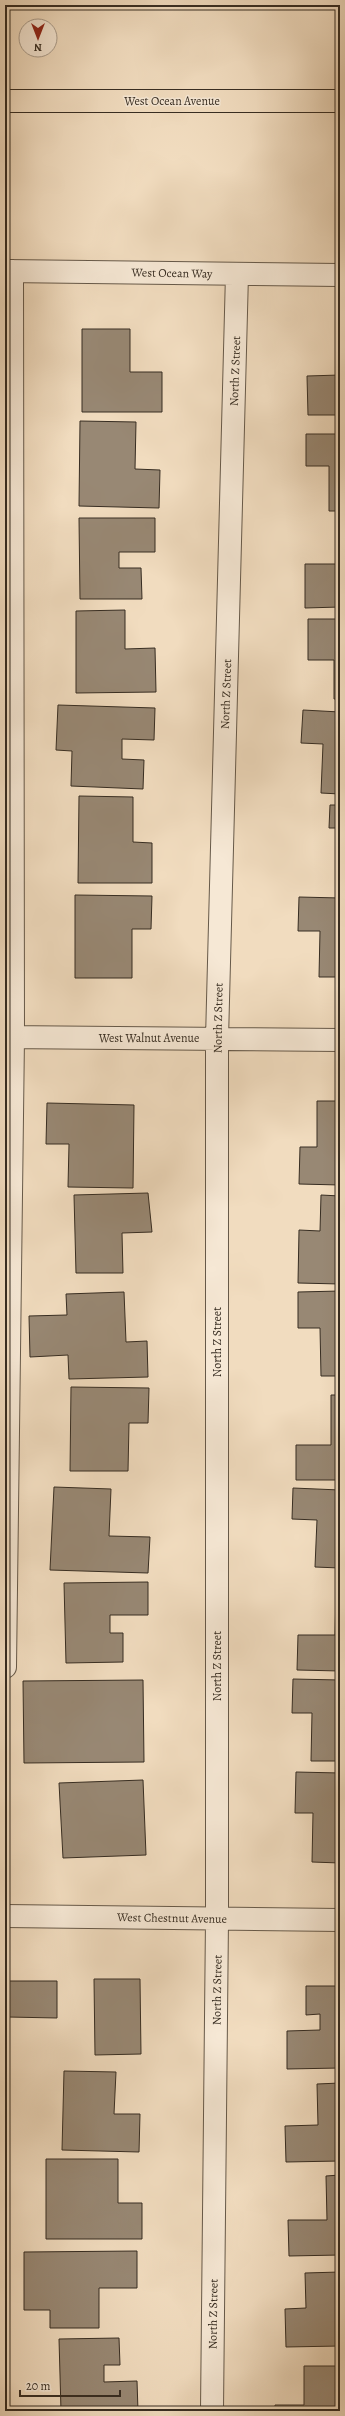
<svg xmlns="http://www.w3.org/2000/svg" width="345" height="2416" viewBox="0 0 345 2416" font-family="Alegreya,serif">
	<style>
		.building { fill: #988874; stroke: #372d22 }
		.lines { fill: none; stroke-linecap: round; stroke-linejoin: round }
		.minor-casing { stroke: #665949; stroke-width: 24 }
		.major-casing { stroke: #372d22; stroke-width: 24 }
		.minor { stroke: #f6e8d5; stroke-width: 22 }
		.major { stroke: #f1dcbf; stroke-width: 22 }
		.labels { text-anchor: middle; stroke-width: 3; stroke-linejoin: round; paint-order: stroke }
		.street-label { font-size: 12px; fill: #372d22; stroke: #f6e8d5 }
	</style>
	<rect width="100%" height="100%" fill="#f1dcbf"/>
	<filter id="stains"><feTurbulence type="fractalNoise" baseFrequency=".005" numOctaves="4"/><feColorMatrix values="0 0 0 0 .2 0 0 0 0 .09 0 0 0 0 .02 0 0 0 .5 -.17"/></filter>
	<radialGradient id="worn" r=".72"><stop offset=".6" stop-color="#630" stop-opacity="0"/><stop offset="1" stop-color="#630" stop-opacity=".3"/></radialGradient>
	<!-- building -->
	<path class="building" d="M82,329H130V372H162V412H82Z
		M340,375V415H308L307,376Z
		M80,421L136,422L135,469L160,470L159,508L79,506Z
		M306,434H340V511H329V466H306Z
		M79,518H155V552H119V568H141L142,599H80Z
		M337,524H340V607L305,608V564H338Z
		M125,610V649L155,648L156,692L76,693V611Z
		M308,619H340V699H334V660H308Z
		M58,705L155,708L154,740L122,739V759L144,760L143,789L71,786L72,751L56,750Z
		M303,710L340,712V794L321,793L323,744L301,743Z
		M79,796L133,797V842L152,843V883H78Z
		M330,805H340V879H337L339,828H329Z
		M75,895L152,896L151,929H132V978H75Z
		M299,897L340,898V977H319L320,931H298Z
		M317,1101H340V1185L299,1184L300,1147H317Z
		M47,1103L134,1105L133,1188L68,1187L69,1144H46Z
		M148,1193L152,1232L122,1233L123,1273H76L74,1195Z
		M321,1195L340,1196V1284L298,1283L299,1230L320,1231Z
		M340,1291V1376H321L320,1328H298V1292Z
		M124,1292L126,1342L147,1341L148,1377L69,1379L68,1355L30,1357L29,1316L67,1315L66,1294Z
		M71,1387L149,1388L148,1423H129L128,1471H70Z
		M331,1395H340V1480H296V1445H331Z
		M54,1487L111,1489L109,1536L150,1537L148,1573L50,1570Z
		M293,1488L340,1490V1568L315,1567L317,1520L292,1519Z
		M148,1582V1615H110V1633H123V1662L66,1663L64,1583Z
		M336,1594H340V1671L297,1670L298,1635H335Z
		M293,1679L340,1680V1761H311L312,1713H292Z
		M143,1680L144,1762L24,1763L23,1681Z
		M296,1772L340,1773V1863L312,1862L313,1813H295Z
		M143,1780L146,1855L63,1858L59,1783Z
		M94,1979H140L141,2054L95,2055Z
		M8,1981H57V2018L8,2017Z
		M306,1986H340V2068L287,2069V2031L320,2030V2014L306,2015Z
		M64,2071L116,2072L114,2114H140L139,2152L62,2150Z
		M340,2083V2161L286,2162L285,2126L318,2125L317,2084Z
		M46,2159H118V2203H142V2239H46Z
		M340,2175V2255L289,2256L288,2220H327L326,2176Z
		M137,2251V2288H99V2328H50V2310H24V2252Z
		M340,2272V2346L286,2347L285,2309L306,2308L305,2273Z
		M119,2338L120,2365H104V2382L137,2381L138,2411H61L59,2339Z
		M304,2366H340V2411H275V2405H304Z"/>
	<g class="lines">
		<defs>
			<path id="minor" d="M5,271L340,275
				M5,1037L340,1040
				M5,1667L13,1037L12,271
				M5,1916L340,1920
				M212,2411L217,1919V1039L237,274"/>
			<path id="major" d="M5,101H340"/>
		</defs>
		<!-- minor casing -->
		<use href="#minor" class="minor-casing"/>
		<!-- major casing -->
		<use href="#major" class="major-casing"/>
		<!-- minor -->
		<use href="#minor" class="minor"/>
		<!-- major -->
		<use href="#major" class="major"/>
	</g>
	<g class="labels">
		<!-- street labels -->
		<g class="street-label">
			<text x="172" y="105">West Ocean Avenue</text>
			<text transform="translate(172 273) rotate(1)" y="4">West Ocean Way</text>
			<text transform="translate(235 371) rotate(-88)" y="4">North Z Street</text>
			<text transform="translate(226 694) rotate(-88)" y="4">North Z Street</text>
			<text transform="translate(218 1018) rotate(-89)" y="4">North Z Street</text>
			<text x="149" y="1042">West Walnut Avenue</text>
			<text transform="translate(217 1342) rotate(-90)" y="4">North Z Street</text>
			<text transform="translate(217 1666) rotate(-90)" y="4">North Z Street</text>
			<text transform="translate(172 1918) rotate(1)" y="4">West Chestnut Avenue</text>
			<text transform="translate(217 1990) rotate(-89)" y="4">North Z Street</text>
			<text transform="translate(213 2314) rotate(-89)" y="4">North Z Street</text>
		</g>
	</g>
	<!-- margin -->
	<rect width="345" height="2416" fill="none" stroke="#f1dcbf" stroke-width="20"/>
	<rect x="6" y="6" width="333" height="2404" fill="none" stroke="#372d22" stroke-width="2"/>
	<rect x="10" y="10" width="325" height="2396" fill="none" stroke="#372d22"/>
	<!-- north arrow -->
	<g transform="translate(38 38) rotate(180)"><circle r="19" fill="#f6e8d5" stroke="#aa9d8d"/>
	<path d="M0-3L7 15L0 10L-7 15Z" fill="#8f2418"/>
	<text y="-6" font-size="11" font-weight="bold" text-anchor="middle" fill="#372d22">N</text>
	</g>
	<!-- scale -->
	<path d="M20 2390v6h100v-6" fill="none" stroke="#372d22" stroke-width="2"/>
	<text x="26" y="2390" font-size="12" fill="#372d22" stroke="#f6e8d5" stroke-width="3" paint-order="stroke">20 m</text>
	<rect width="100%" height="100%" filter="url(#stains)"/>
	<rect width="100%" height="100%" fill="url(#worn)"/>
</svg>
